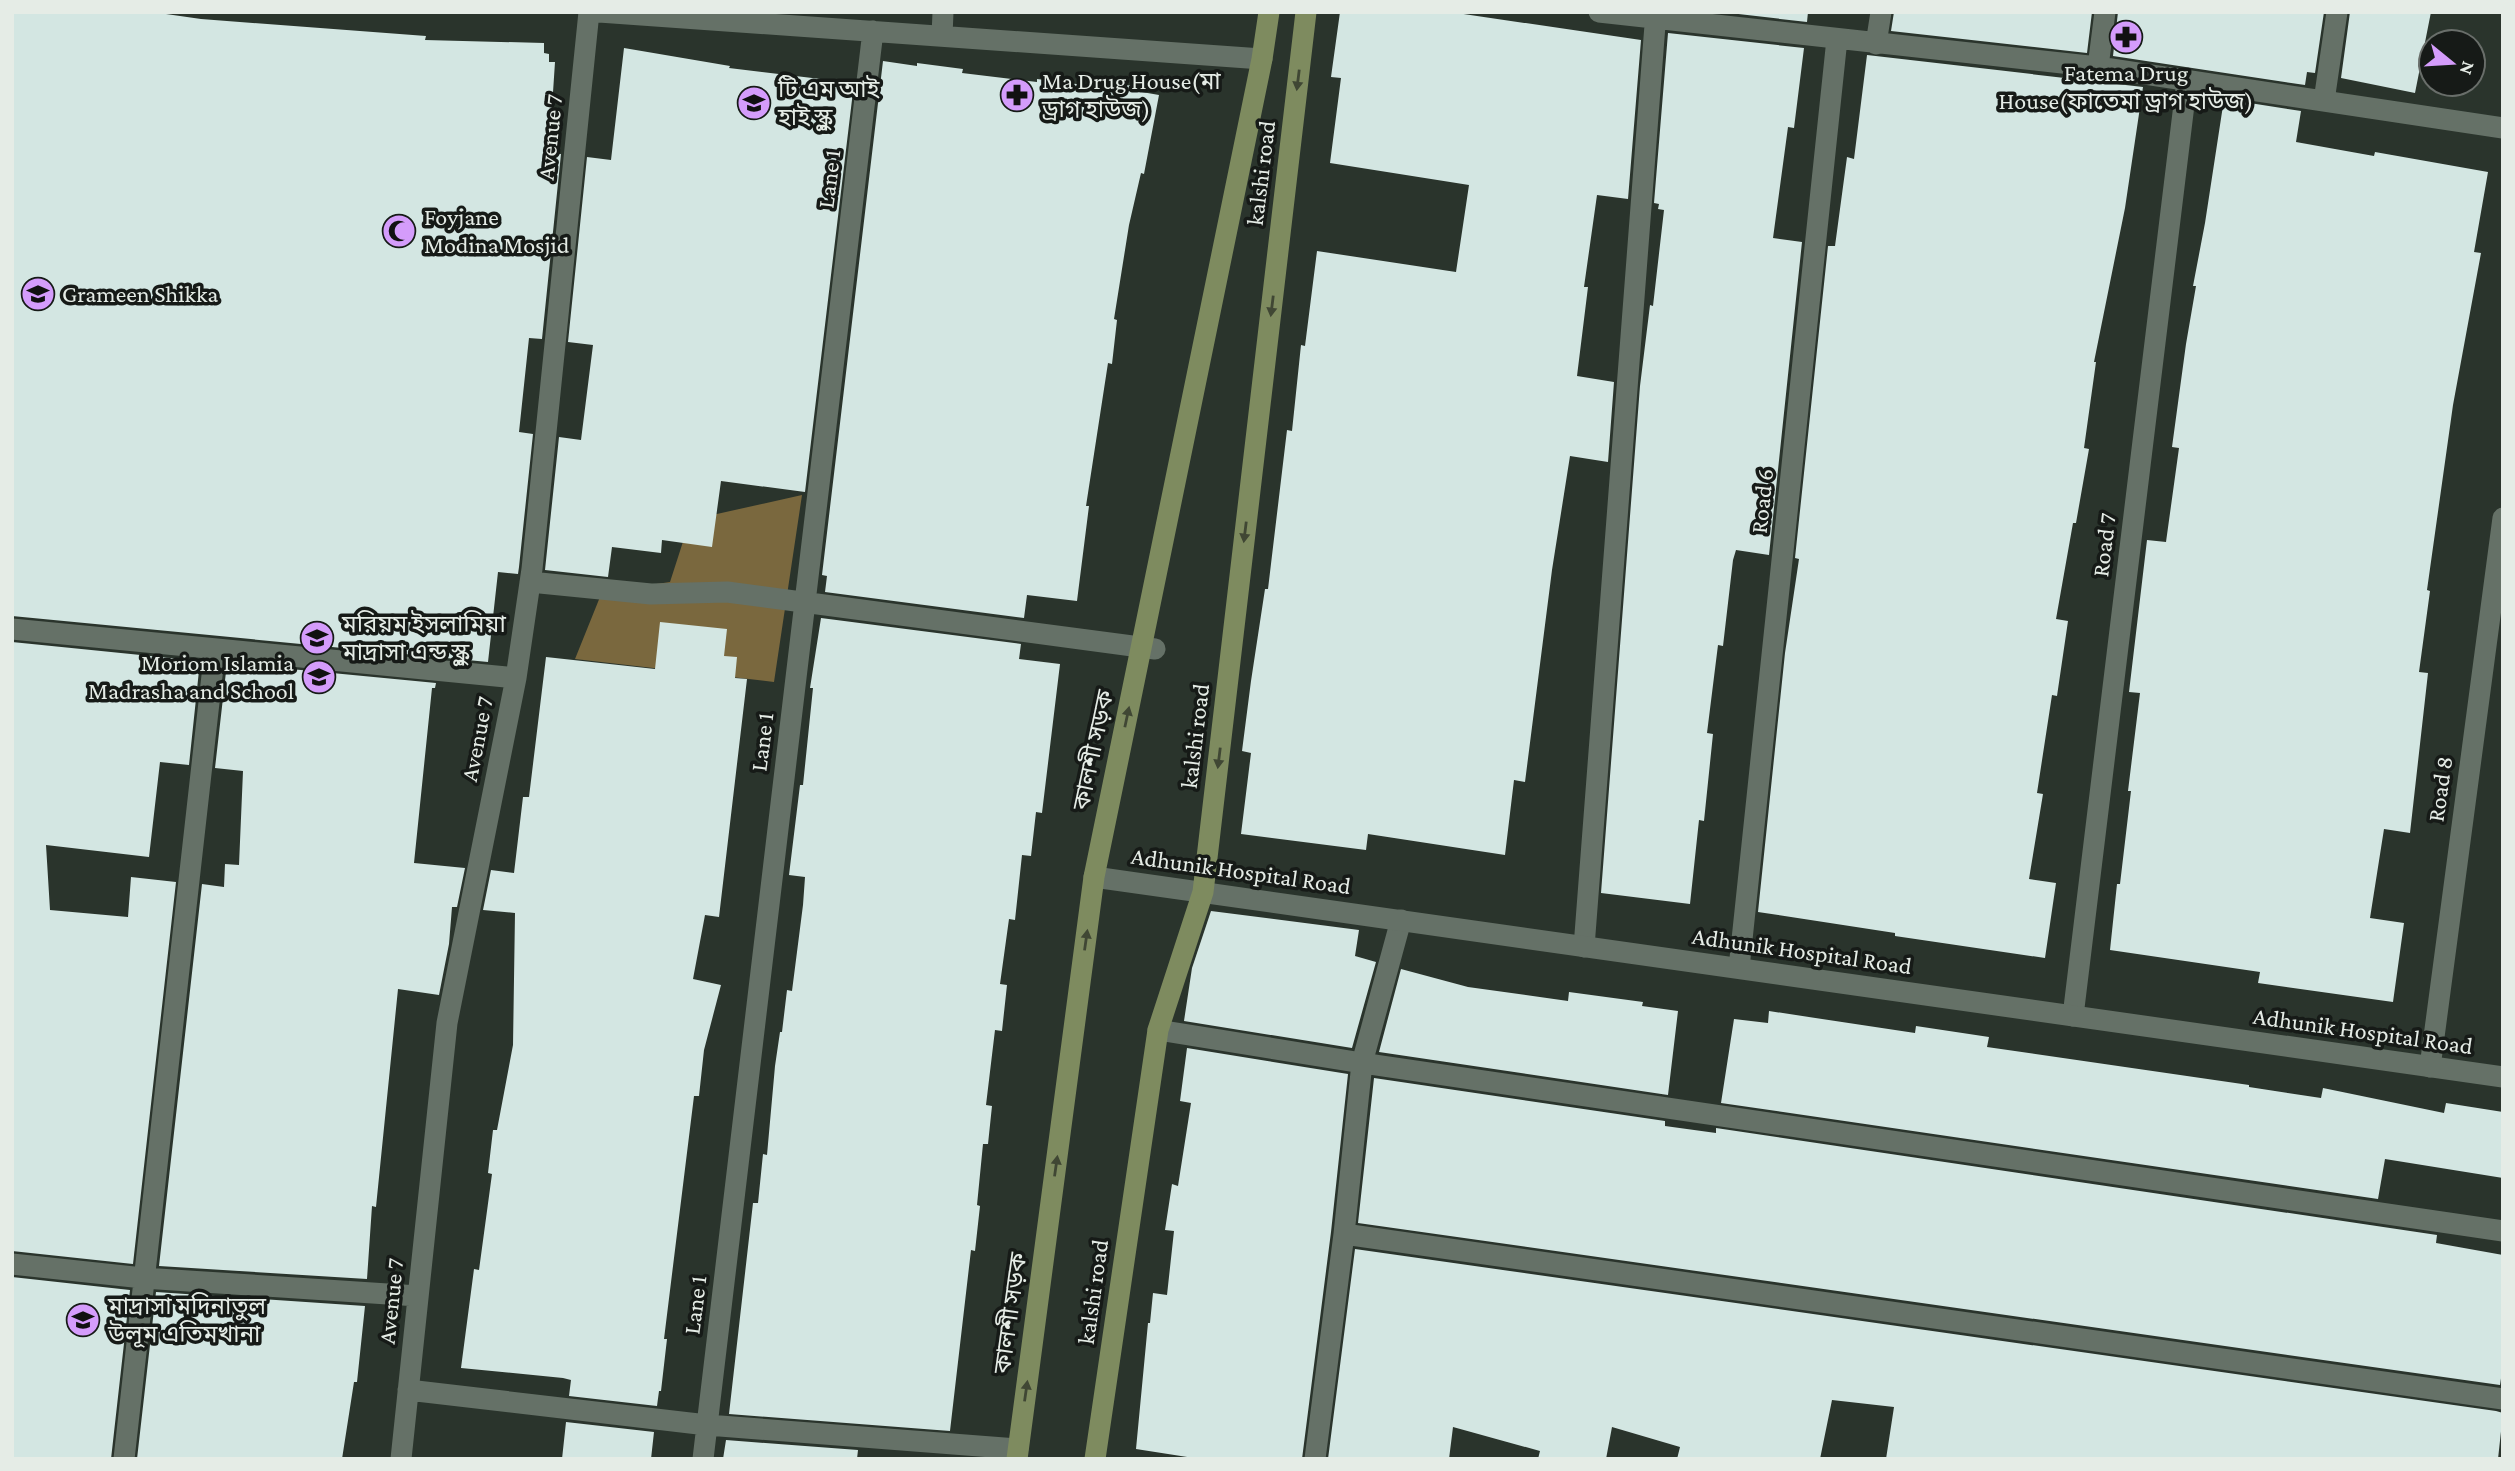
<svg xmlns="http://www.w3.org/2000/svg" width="2515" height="1471" viewBox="0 0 2515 1471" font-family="'Crimson Pro','Noto Sans Bengali',serif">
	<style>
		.forest { fill: #7a683e }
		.building { fill: #d3e6e2 }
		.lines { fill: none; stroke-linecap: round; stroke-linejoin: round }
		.minor { stroke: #657167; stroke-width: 21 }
		.tertiary { stroke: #657167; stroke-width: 21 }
		.primary { stroke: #7e8b5f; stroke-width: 21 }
		.oneway { fill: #404734 }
		.labels { text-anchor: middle; stroke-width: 7; stroke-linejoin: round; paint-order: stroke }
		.poi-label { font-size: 24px; fill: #e5ece6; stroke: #161a17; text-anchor: start }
		.street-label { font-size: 24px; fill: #e5ece6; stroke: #161a17 }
	</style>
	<rect width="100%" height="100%" fill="#2a342c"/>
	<!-- forest -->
	<path class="forest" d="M802,495L774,682L575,659L602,592L670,582L690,520Z"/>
	<!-- building -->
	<path class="building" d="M12,12H152L201,19L426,36L425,40L544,43V53L549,54V62H555L549,153L561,154L542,339L529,338L519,432L533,434L519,567L518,574L498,572L488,662L12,616Z
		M1340,12H1450L1641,40L1628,199L1597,195L1584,287H1588L1577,376L1614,382L1608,462L1570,456L1552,570L1525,782L1514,780L1505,855L1368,834L1366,850L1241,834L1251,753L1242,751L1251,681L1265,589H1268L1287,430L1292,431L1301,345L1305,346L1317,251L1456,272L1469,185L1330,163L1341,78L1331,77Z
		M1721,12H1808L1807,22Z
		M1894,12H2092L2087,53L1891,31Z
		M2118,12H2324L2315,73L2307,72L2305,85L2113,56Z
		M2350,12H2431L2415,93L2341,78Z
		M1668,33L1804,48L1794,128L1788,127L1773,238L1802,242L1769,555L1736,550L1733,560L1723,646L1718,645L1707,733L1713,734L1704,821L1699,820L1690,904L1601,893L1640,386L1650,305L1653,306L1664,210L1658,209L1659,204L1654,203Z
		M624,48L730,66L729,68L854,83L805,492L721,481L712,547L662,540L661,553L612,547L608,577L545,570L559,437L581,440L593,345L568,342L587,157L611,160Z
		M1867,55L2143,87L2125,208L2094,362H2096L2084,448L2089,449L2076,523H2073L2056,619L2068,621L2057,696L2052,695L2037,793L2043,794L2029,879L2056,883L2045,958L1895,936V933L1758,912L1785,653L1799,559L1795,558L1828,246H1835L1847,157L1854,159Z
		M883,61L917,66V63L963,69L962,73L1037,82V79L1100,87L1101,83L1136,86V91L1159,95L1144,174L1141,173L1129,225L1114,319L1117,320L1112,364L1108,363L1086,506H1089L1077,601L1027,595L1024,618L825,592L827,576L822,575Z
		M2224,99L2301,111L2296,142L2374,156L2375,152L2488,172L2474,252L2481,253L2453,405L2427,590L2430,591L2419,672L2428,673L2410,833L2384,829L2370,918L2404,923L2393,1002L2258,983L2260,972L2110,950L2117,884H2120L2131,791H2128L2140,693L2129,692L2147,540L2166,542L2179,448L2172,447L2186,344L2196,286H2193L2205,223Z
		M821,618L1021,644L1019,659L1060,664L1042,813L1036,812L1031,856L1022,855L1015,920L1009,919L1000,984L1007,985L1002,1031L995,1030L986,1105L992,1106L988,1144H983L977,1205L980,1206L975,1251L971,1250L950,1431L729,1414L753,1203H758L763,1154L767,1155L775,1066L780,1032H782L787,990L792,991L803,905L805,877L789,875L800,785H803L813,688H810Z
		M660,622L727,629L724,656L737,657L735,678L747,679L719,917L705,915L693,979L721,985L704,1050L699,1096H694L664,1339H667L661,1391H659L657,1406L569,1396L571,1380L563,1378L461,1368L474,1269L479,1270L492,1174L488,1173L493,1130H497L513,1045L515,913L483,910L491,870L514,873L523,797H529L546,657L655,669Z
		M12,642L200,661L189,765L160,762L149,857L46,845L50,910L128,917L131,877L176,882L133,1264L12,1251Z
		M227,663L436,683L435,688H432L414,863L465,868L457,907H452L449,944L439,995L398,989L376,1207L372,1206L367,1279L159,1266L202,884L224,887L225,864L239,865L243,771L215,768Z
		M1211,911L1359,930L1355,956L1376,962L1352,1048L1184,1021L1192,968Z
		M1401,969L1468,987L1568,1001L1569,992L1643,1002L1642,1006L1678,1011L1668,1095L1379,1052Z
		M1769,1011L1915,1033L1916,1026L1989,1037L1987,1047L2249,1085V1087L2321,1098L2323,1088L2444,1113L2446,1103L2503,1112V1178L2385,1159L2378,1199L1721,1103L1734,1019L1768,1023Z
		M1187,1048L1348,1074L1331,1232L1302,1459H1200L1136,1449L1148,1323H1150L1153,1293L1167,1295L1174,1231L1165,1230L1172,1184L1178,1186L1191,1103L1180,1101Z
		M1374,1078L1665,1121V1126L1716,1133V1128L2437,1235L2436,1243L2503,1255V1365L2500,1385L1358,1223Z
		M1355,1249L2496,1411L2503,1413L2498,1459H1886L1894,1407L1832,1400L1820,1459H1677L1680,1447L1612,1427L1606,1459H1538L1540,1451L1453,1427L1449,1459H1328Z
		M12,1277L130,1290L111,1459H12Z
		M156,1292L365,1306L357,1382H354L342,1459H137Z
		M566,1422L654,1432L651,1459H562Z
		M726,1440L858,1450L857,1459H723Z"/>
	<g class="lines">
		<!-- minor -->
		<path class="minor" d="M599,12L1262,59
			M1599,12L2098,67L2503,128
			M942,36L943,12
			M1876,44L1881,12
			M2098,67L2105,12
			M2324,101L2337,12
			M530,582L651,594L727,592L1155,649
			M12,629L516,678
			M1401,920L1362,1063L1344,1234L2503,1399
			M1584,947L1656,12
			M1739,968L1837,39
			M2073,1016L2187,80
			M1158,1030L1362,1063L2503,1231
			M2430,1067L2503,518
			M12,1264L143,1278L418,1296
			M408,1390L707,1425L1018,1449
			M124,1459L215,649
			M401,1459L447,1023L516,678L532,569L589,12
			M703,1459L873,31
			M1315,1459L1344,1234"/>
		<!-- tertiary -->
		<path class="tertiary" d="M1094,877L2503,1077"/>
		<!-- primary -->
		<path class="primary" d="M1017,1459L1094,877L1262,59L1269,12
			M1095,1459L1158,1030L1203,892L1306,12"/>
	</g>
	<!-- one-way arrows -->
	<defs><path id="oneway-solid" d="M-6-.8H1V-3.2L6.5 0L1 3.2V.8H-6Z" transform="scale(1.75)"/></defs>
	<g class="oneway">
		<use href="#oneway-solid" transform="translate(1298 80) rotate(97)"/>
		<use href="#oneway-solid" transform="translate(1272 306) rotate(97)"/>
		<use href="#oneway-solid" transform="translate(1245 532) rotate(97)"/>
		<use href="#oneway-solid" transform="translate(1127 717) rotate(-78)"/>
		<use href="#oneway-solid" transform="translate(1219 758) rotate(97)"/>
		<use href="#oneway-solid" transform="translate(1086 940) rotate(-82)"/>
		<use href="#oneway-solid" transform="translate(1056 1166) rotate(-82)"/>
		<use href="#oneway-solid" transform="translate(1026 1391) rotate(-82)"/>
	</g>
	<!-- icons -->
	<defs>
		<symbol id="pharmacy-disc" viewBox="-11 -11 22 22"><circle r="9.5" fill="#d49cfb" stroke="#161a17"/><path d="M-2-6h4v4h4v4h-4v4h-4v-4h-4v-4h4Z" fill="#111"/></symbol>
		<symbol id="school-disc" viewBox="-11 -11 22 22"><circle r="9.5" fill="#d49cfb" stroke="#161a17"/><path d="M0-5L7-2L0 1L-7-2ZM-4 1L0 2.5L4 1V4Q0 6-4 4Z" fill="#111"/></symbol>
		<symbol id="mosque-disc" viewBox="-11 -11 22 22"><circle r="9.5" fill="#d49cfb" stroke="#161a17"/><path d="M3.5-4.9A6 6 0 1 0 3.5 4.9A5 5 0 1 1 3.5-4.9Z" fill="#111"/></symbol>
	</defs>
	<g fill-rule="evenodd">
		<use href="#pharmacy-disc" x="2107" y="18" width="38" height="38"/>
		<use href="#pharmacy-disc" x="998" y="76" width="38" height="38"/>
		<use href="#school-disc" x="735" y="84" width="38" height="38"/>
		<use href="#mosque-disc" x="380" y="212" width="38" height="38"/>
		<use href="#school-disc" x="19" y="275" width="38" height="38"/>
		<use href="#school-disc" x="298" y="619" width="38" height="38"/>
		<use href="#school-disc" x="300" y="658" width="38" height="38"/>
		<use href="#school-disc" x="64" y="1301" width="38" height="38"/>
	</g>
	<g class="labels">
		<!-- poi labels -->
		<g class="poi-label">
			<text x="2126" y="81" text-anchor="middle">Fatema Drug<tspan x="2126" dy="28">House(ফাতেমা ড্রাগ হাউজ)</tspan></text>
			<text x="1042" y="89">Ma Drug House(মা<tspan x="1042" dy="28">ড্রাগ হাউজ)</tspan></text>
			<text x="778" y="97">টি এম আই<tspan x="778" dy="28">হাই স্কুল</tspan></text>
			<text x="424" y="225">Foyjane<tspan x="424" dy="28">Modina Mosjid</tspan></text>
			<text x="62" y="302">Grameen Shikka</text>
			<text x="342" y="632">মরিয়ম ইসলামিয়া<tspan x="342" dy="28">মাদ্রাসা এন্ড স্কুল</tspan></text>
			<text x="294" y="671" text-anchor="end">Moriom Islamia<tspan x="294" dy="28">Madrasha and School</tspan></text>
			<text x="108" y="1314">মাদ্রাসা মদিনাতুল<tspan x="108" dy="28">উলূম এতিমখানা</tspan></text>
		</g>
		<!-- street labels -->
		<g class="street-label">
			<text transform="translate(550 137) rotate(-84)" y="8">Avenue 7</text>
			<text transform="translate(1261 173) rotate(-83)" y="8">kalshi road</text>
			<text transform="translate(829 179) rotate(-83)" y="8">Lane 1</text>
			<text transform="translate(1762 501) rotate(-84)" y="8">Road 6</text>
			<text transform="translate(2104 545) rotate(-83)" y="8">Road 7</text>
			<text transform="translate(1195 736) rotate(-83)" y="8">kalshi road</text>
			<text transform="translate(477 739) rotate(-79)" y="8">Avenue 7</text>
			<text transform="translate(762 742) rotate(-83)" y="8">Lane 1</text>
			<text transform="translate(1093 750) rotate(-78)" y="8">কালশী সড়ক</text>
			<text transform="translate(2440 789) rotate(-82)" y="8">Road 8</text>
			<text transform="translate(1241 871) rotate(8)" y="8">Adhunik Hospital Road</text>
			<text transform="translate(1802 951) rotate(8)" y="8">Adhunik Hospital Road</text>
			<text transform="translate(2363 1031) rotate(8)" y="8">Adhunik Hospital Road</text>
			<text transform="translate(1093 1292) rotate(-82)" y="8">kalshi road</text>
			<text transform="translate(391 1301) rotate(-84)" y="8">Avenue 7</text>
			<text transform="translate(695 1305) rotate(-83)" y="8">Lane 1</text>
			<text transform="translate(1010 1313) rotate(-82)" y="8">কালশী সড়ক</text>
		</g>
	</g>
	<!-- border -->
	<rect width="2515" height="1471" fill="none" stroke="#e5ece6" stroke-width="28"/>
	<!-- north arrow -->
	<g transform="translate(2452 63) rotate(108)"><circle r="33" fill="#161a17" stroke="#696e6a" stroke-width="2"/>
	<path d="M0-5L12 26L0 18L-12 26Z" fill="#d49cfb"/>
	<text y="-10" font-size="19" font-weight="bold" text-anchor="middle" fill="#e5ece6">N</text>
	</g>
</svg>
